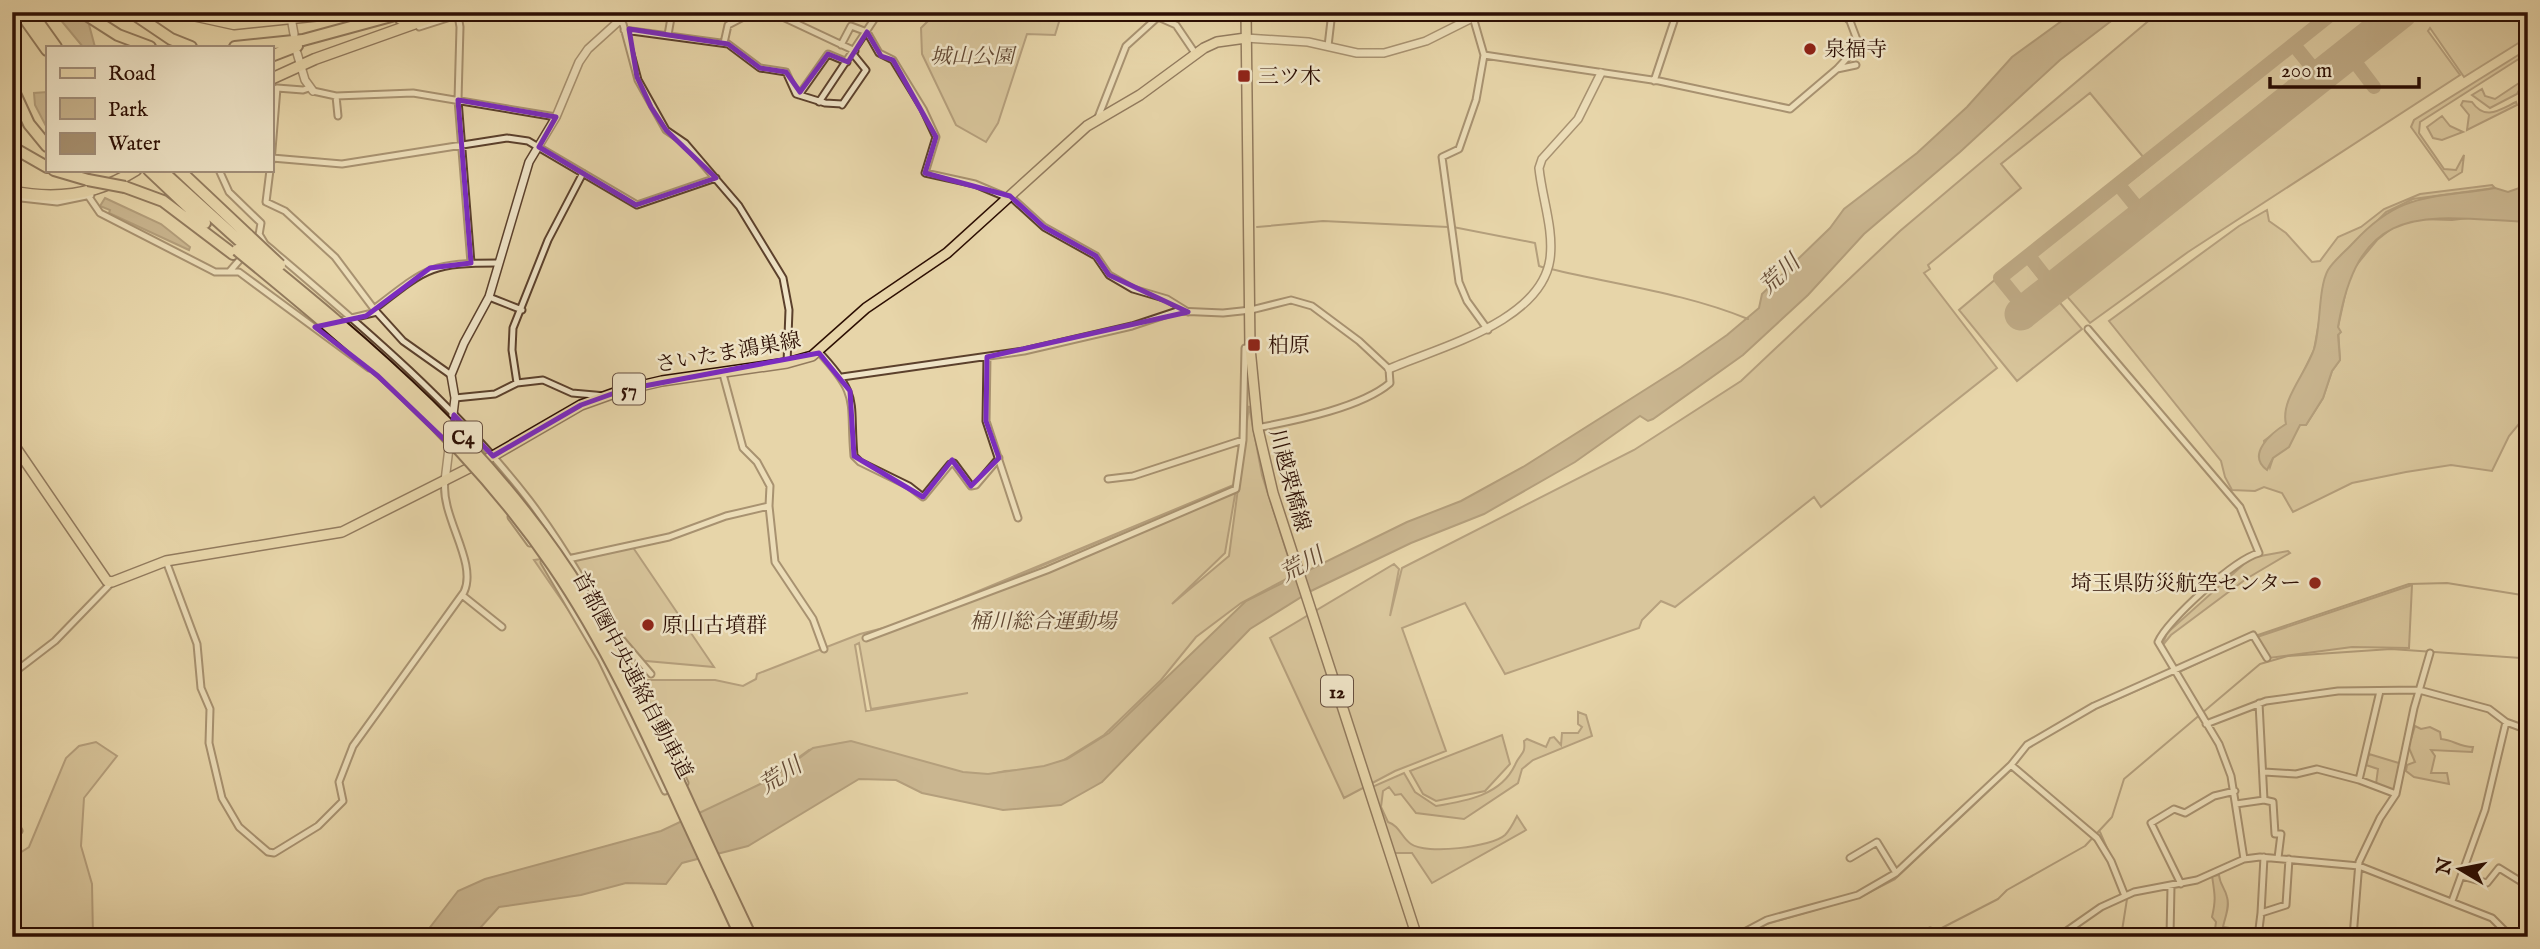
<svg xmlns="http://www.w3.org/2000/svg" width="2540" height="949" viewBox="0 0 2540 949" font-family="'IM FELL English','Noto Serif JP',serif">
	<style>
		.green { fill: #c7b38d; stroke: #7a6048; stroke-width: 2; fill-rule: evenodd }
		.water { fill: #a79171; stroke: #765d45; stroke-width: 2 }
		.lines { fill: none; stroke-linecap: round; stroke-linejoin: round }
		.stream { stroke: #765d45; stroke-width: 2 }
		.taxiway { stroke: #8a7256; stroke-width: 14 }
		.runway { stroke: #8a7256; stroke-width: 33 }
		.minor-casing { stroke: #5b402c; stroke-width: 9 }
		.tertiary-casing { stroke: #5b402c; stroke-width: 10 }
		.primary-casing { stroke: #2c0e03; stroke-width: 12 }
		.trunk-casing { stroke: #2c0e03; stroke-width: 13 }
		.motorway-casing { stroke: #2c0e03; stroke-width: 14 }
		.minor { stroke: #efe4c7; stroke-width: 5 }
		.tertiary { stroke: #efe4c7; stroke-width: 7 }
		.primary { stroke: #e7d5a9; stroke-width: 9 }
		.trunk { stroke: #e7d5a9; stroke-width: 10 }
		.motorway { stroke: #e7d5a9; stroke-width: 10 }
		.motorway-bridge-casing { stroke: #2c0e03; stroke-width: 14; stroke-linecap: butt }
		.motorway-bridge { stroke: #e7d5a9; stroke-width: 10 }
		.marked { fill: none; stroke: #7b2cbf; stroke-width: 5; stroke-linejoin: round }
		.poi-dot { fill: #8f2418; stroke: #efe4c7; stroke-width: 2.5 }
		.labels { text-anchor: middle; stroke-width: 5; stroke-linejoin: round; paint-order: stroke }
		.shield { fill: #efe4c7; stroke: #664e3e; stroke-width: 2 }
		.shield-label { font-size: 19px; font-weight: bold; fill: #2c0e03 }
		.poi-label { font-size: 21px; fill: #2c0e03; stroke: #efe4c7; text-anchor: start }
		.park-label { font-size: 21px; font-style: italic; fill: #624833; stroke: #efe4c7 }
		.street-label { font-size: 21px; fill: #2c0e03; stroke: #efe4c7 }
		.water-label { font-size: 23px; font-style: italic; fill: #634934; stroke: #efe4c7 }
	</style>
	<rect width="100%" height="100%" fill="#e7d5a9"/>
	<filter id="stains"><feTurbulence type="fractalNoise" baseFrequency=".00286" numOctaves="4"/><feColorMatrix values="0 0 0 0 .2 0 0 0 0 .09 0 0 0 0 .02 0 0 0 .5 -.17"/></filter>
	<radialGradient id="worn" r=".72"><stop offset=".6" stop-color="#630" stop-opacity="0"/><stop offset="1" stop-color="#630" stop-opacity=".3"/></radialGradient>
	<!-- green -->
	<path class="green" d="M929,12H1062L1055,35L1027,34L998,123L986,142L956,125L922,54L921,28L928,21Z
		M2159,12H2328L2144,158L2090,93L2001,164L2021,188L1928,265L1930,269L1924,273L1997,368L1821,507L1814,497L1675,607L1661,601L1642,620L1639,628L1505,674L1465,603L1402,628L1446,751L1395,771L1344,798L1270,638L1394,564L1399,569L1390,616L1402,568L1634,450L1741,381L1900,231Z
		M2341,12H2387L2317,67L2299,46Z
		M2415,12H2528V37L2464,77L2430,28L2428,31L2460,75L2188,252L2090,323L2064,293Z
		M2528,49V53L2420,122L2419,133L2444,169L2456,170L2464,155L2462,172L2449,180L2411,127L2414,120Z
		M2292,51L2310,73L2143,207L2126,185Z
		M2528,77V83L2522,85L2517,94L2490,108L2472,95L2482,89L2485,96L2495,99Z
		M2463,101L2472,102C2485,121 2499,110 2516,102L2517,105L2467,130L2469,115L2461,105Z
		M2442,116L2450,126L2463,132L2442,140L2433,138L2427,127Z
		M2492,185L2495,188L2413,199L2386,212L2328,271L2314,350L2288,403L2286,424L2264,441L2270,467L2273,458C2285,448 2291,439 2300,425H2306L2323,398L2332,371L2340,360L2338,327L2347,286L2354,268L2377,240L2396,225L2421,219L2452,220L2476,217L2528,222V413L2509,436L2492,471L2451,465L2406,472L2352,483L2293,512L2282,493L2264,487L2255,491L2232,490L2225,477L2221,461L2109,321L2239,226L2267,210L2269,221L2286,233L2312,262L2320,261L2338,237L2361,227L2384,209L2420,194Z
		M2118,191L2134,213L2051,277L2035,256Z
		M2026,262L2043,283L2023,300L2006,279Z
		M1997,278L2017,305L2014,309L2026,324L2056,298L2082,329L2017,381L1959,310Z
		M1249,406L1262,475L1294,575L1241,603L1196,637L1161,680L1104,735L1062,761L1040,769L1005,771L983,776L958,774L846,743L809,750L766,781L695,817L641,680H715L743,686L756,679L757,674L860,634L899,624L1236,484L913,620L1047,570L1236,489L1225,553L1172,604L1229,556ZM859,643L871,709L968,693L866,711L855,645Z
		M632,546L714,667L601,657L534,560Z
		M2288,551L2290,553L2246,579L2171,635L2162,646L2167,633L2244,564L2255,557Z
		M2412,585L2409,648L2352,647L2269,658L2257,637Z
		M1578,712L1586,715L1592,736L1533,760L1522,769L1518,783L1464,819L1416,813L1401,794L1395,795L1389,787L1383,791L1381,807L1388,822C1400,826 1401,837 1411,844C1426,855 1492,847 1505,835C1510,830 1514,822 1517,816L1526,830L1432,883L1412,853H1394L1372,787L1404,773L1415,792L1436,806C1467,801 1501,795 1515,765C1520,753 1526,755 1524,741L1527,739L1546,747L1550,738L1554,737L1561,745L1562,733H1578L1582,727L1578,724Z
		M2415,726L2421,729L2430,727L2440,732L2441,739C2454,740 2459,747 2473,747L2472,752L2431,750L2435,756L2431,773H2447L2449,784L2414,777L2406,771L2407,765L2415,762L2406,741L2411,739Z
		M1502,735L1510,764L1485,791L1436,801L1423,794L1410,771Z
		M96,742L117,756L84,798L81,846L92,884L93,937H12V858L29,847L66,758L79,746Z
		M2369,754L2402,764L2395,791L2376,784L2378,769L2366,765Z
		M2219,875C2220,885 2225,888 2227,897C2230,907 2225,917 2223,927L2230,928L2227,937H2214L2216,922L2212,917C2216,900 2215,895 2212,876Z"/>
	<!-- water -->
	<path class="water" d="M70,12L88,21L95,47H83L55,13Z
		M2074,12H2123L2060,60L1960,152L1864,234L1808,295L1743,355L1653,419L1648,421L1640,416L1575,462L1484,514L1411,543L1311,591L1250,629L1102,782L1061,805L1003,810L922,793L896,780L859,779L748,846L682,863L666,884L626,883L581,895L499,907L472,937H426L428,930L458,891L485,879L661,831L771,779L813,748L851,741L963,772L988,774L1044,766L1067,759L1109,733L1246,601L1407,522L1461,501L1523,467L1681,367L1727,335L1759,308L1762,294L1830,228L1844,209L1917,153L1967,107L2012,57Z
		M47,92V128L35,105L34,93Z
		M2528,185V222C2424,217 2360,199 2338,327L2341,332L2338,335L2340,360L2332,371L2323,398L2306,425H2300L2289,447L2273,458L2267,470C2246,455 2271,433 2286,424C2280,400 2307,372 2314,349C2321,328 2318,288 2328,270C2334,260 2346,251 2354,242C2401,191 2432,199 2495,188L2508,192Z
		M105,198L161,224L190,247L189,250L109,213L110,210L100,206Z"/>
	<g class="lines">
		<!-- stream -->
		<path class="stream" d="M1257,227L1323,221L1448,227
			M1453,227L1535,243L1539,266L1545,268
			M1551,269C1617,285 1685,293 1748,319
			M2255,636L2409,584L2447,583L2528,596
			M2179,672L2228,649
			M2093,710L2174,674
			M2100,832L2127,894
			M1934,932L1998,899L2007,890L2085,846L2112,817L2124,779L2260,664L2288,656L2391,649L2521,658L2528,663
			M1747,933L1767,924L1862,896L1895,879L2011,770L2029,747L2079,718
			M2121,937L2127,899"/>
		<!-- taxiway -->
		<path class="taxiway" d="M2294,45L2320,77
			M2349,54L2374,87
			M2118,184L2144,216
			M2029,256L2054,288
			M2026,310L2000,278L2334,12"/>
		<!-- runway -->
		<path class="runway" d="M2021,314L2401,12"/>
		<defs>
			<path id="minor" d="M203,12L223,19
				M607,12L623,24L638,80L666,130L685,143L739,206L783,278L789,310L787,363
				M772,12L855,51
				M458,15L460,27L458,100L471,263
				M1473,17L1484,55L1476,100L1459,149L1442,157L1459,282L1467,301L1488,330
				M419,27L466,12
				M624,30L728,44L760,68L786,72L796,94L825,103L842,104
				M668,35L672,12
				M724,43L728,25L753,12
				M841,45L851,26L867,32L879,53L893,60L923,109L936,137L925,173L975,184L1008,198
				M1328,46L1332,12
				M1484,55L1659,81L1790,109L1837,69L1859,45L1850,21L1841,12
				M1837,69L1856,65
				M1654,81L1677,12
				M313,91L336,96L413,93L556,117
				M799,95L828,54L847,62
				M336,96L338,116
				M819,102L879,12
				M842,105L866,70L853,54
				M1097,120L1126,46L1158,17L1176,25L1195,53
				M272,158L342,164L507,138L528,141L637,205L716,178
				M271,162L277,88L303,90L309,88
				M219,170L229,192L261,223L259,235
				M270,170L266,202L285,211L335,257L374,309L403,341L451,375
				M1010,196L1044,227L1096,256L1109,275L1133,289L1167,299L1188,312
				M12,197L57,202L91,195
				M89,197L100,213L215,272H239L369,368
				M259,234L265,244C358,323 454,403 529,500C567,550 599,607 628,664
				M230,271L243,256
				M489,297L522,310
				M374,309C427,268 430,263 498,263
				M339,321L377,312
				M2088,329L2240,507L2259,553C2235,559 2167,620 2158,642L2219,744L2231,776L2244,859
				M818,351C861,397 849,399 854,456L860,462L909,486L923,497L950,464L954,463L971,486L976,485L999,458
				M987,357L986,421L1018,518
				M723,374L743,448L757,462L770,486L769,506L775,562L813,619L824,649
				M842,377L1024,351L1132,326L1177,311L1223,313L1251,310L1291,300L1312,306L1359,341L1389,369L1390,383C1362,407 1298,420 1262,427
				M517,383L512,350L513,328L548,240L583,173
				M455,398L495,394L517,383L543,380L572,393L606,396
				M1108,479L1133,476L1243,440
				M511,517L530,543
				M568,559L669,537L726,516L769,506
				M166,561L197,644L201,688L210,709L209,743L222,798L239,827L268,852L274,853L318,826L343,801L339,782L353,746L464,592C478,562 440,516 445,481
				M544,562L601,659L665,791L685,783L669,748
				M462,595L502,627
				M610,626L651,674
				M866,638L1047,570L1236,489L1243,440L1245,348H1251
				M12,674L55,641L112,582
				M2206,724L2266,701L2338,691L2419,690L2489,709L2506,722L2528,730
				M2011,765L2097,838L2111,861L2125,896
				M2264,772L2296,774L2317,769L2359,780L2380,691
				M2359,780L2396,794
				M2264,800L2273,802L2275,834H2281L2278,858
				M2236,804L2264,800L2259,703
				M12,818L19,831
				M1850,858L1877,842L1896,873
				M2462,876L2487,883L2499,868L2528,886
				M2181,884L2151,823L2174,809L2185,813L2214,796L2235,791
				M2452,901L2485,810L2506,722
				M2261,913L2264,857
				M1930,931L1933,937
				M1640,937L1659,932L1675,937
				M1735,937L1767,920L1858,895L1896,873L2011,765L2027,745L2094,706L2253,635L2267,658
				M2058,937L2101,907L2134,892L2197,880L2244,859L2260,857L2359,866L2492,918L2511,937
				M2170,937L2171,886
				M2258,937L2261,913L2286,905L2289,859
				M2353,937L2359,862L2380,818L2396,794L2414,708L2430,653"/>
			<path id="tertiary" d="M290,12L294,34
				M1246,38L1308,42L1357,53H1384L1426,41L1484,12
				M297,53L305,80L313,91
				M1389,369C1439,347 1541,322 1550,259C1554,229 1542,198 1539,168L1542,159L1578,119L1601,73
				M445,481L455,398L451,375L464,343L489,297L529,162L556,117L579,62L588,49L620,20L624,12"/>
			<path id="primary" d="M1246,12L1250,348L1258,429L1273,493L1417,937
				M12,442L107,581L112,582L166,561L342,532L493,456L581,405L623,390L662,381L787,363L812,356L866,308L947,253L1087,126L1140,95L1204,48L1217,42L1246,38"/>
			<path id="trunk" d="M179,12L234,24L350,12
				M271,79L315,59L447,12
				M12,191C56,201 98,194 136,170"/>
			<path id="motorway" d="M20,12L47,50
				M31,12L56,47
				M82,12L118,35L150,47
				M131,12L171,39L191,47
				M401,19L421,12
				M235,47L303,40L406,12
				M271,56L297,46
				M12,87L29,124L47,146
				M12,147L47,167
				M54,170L88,180
				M149,170L205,223
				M161,170L242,243
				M179,170L249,236
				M125,187L163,201L233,254
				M725,882L751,937
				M717,885L741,937"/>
		</defs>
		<!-- minor casing -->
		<use href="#minor" class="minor-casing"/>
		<!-- tertiary casing -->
		<use href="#tertiary" class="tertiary-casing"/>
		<!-- primary casing -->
		<use href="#primary" class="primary-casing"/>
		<!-- trunk casing -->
		<use href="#trunk" class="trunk-casing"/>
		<!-- motorway casing -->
		<use href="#motorway" class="motorway-casing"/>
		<!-- minor -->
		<use href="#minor" class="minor"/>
		<!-- tertiary -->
		<use href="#tertiary" class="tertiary"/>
		<!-- primary -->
		<use href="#primary" class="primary"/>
		<!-- trunk -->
		<use href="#trunk" class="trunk"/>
		<!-- motorway -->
		<use href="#motorway" class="motorway"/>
		<defs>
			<path id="motorway-bridge" d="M88,180L125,187
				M249,236L280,265
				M242,243C373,349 495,451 584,596C639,687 680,787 725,882
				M237,250C354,346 467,440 553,566C620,664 666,778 717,885"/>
		</defs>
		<!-- motorway-bridge casing -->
		<use href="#motorway-bridge" class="motorway-bridge-casing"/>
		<!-- motorway-bridge -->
		<use href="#motorway-bridge" class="motorway-bridge"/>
	</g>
	<!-- marked area -->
	<path d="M0 0H2540V949H0ZM629,29L728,44L760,68L786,72L800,92L828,54L848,62L867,32L881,56L893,60L936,137L925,173L1010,196L1044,227L1096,256L1109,275L1188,312L987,357L986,421L999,458L971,486L952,460L923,497L854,456L850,391L819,353L623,390L581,405L493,456L454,415L449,444L378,376L315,327L366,316L430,268L471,263L458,100L556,117L539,147L636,205L716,178L666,130L651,107L637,77Z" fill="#e7d5a9" fill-opacity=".55" fill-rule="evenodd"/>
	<path class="marked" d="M629,29L728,44L760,68L786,72L800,92L828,54L848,62L867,32L881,56L893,60L936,137L925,173L1010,196L1044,227L1096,256L1109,275L1188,312L987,357L986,421L999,458L971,486L952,460L923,497L854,456L850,391L819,353L623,390L581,405L493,456L454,415L449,444L378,376L315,327L366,316L430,268L471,263L458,100L556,117L539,147L636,205L716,178L666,130L651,107L637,77Z"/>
	<!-- markers -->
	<g class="poi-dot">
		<circle cx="1810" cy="49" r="7"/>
		<rect x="1237" y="69" width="14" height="14" rx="3.5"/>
		<rect x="1247" y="338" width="14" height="14" rx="3.5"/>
		<circle cx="2315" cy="583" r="7"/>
		<circle cx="648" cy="625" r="7"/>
	</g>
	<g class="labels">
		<!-- shield labels -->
		<g class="shield">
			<rect x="613" y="373.5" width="32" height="31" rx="5"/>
			<rect x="444" y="421.5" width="38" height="31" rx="5"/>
			<rect x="1321" y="675.5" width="32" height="31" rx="5"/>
		</g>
		<g class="shield-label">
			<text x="629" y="396">57</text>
			<text x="463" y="444">C4</text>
			<text x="1337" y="698">12</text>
		</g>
		<!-- poi labels -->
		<g class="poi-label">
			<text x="1824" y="56">泉福寺</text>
			<text x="1258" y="83">三ツ木</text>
			<text x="1268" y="352">柏原</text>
			<text x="2301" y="590" text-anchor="end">埼玉県防災航空センター</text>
			<text x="662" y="632">原山古墳群</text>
		</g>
		<!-- park labels -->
		<g class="park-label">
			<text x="972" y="63">城山公園</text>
			<text x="1043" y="628">桶川総合運動場</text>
		</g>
		<!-- street labels -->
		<g class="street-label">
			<text transform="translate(728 352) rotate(-10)" y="7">さいたま鴻巣線</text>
			<text transform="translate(1290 480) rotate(75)" y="7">川越栗橋線</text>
			<text transform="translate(633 675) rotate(62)" y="7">首都圏中央連絡自動車道</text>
		</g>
		<!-- water labels -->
		<g class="water-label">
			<text transform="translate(1779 274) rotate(-43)" y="8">荒川</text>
			<text transform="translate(1301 564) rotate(-29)" y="8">荒川</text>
			<text transform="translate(780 775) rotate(-33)" y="8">荒川</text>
		</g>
	</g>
	<!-- margin -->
	<rect width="2540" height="949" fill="none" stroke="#e7d5a9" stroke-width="42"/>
	<rect x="14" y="14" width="2512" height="921" fill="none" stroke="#2c0e03" stroke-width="3.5"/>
	<rect x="21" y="21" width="2498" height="907" fill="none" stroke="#2c0e03" stroke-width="2"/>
	<!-- legend -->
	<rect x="46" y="46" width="228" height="126" fill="#efe4c7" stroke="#a18e79" stroke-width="2"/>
	<rect x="60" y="68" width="35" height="10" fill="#e7d5a9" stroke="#a18e79" stroke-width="2"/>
	<text x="108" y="80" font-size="21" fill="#2c0e03">Road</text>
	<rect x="60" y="98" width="35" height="21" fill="#c7b38d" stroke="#a18e79" stroke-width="2"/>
	<text x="108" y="116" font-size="21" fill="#2c0e03">Park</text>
	<rect x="60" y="133" width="35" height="21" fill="#a79171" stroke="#a18e79" stroke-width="2"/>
	<text x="108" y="150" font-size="21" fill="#2c0e03">Water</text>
	<!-- north arrow -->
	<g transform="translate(2460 869) rotate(280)" stroke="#efe4c7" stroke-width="5" paint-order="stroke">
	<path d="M0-5L12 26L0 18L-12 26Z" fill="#2c0e03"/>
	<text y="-10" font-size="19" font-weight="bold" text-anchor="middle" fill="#2c0e03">N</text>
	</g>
	<!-- scale -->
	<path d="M2270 77v10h149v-10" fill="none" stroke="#2c0e03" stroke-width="3.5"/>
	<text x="2281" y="77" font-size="21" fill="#2c0e03" stroke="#efe4c7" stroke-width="5" paint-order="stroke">200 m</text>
	<rect width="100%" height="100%" filter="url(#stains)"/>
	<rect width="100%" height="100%" fill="url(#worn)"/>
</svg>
